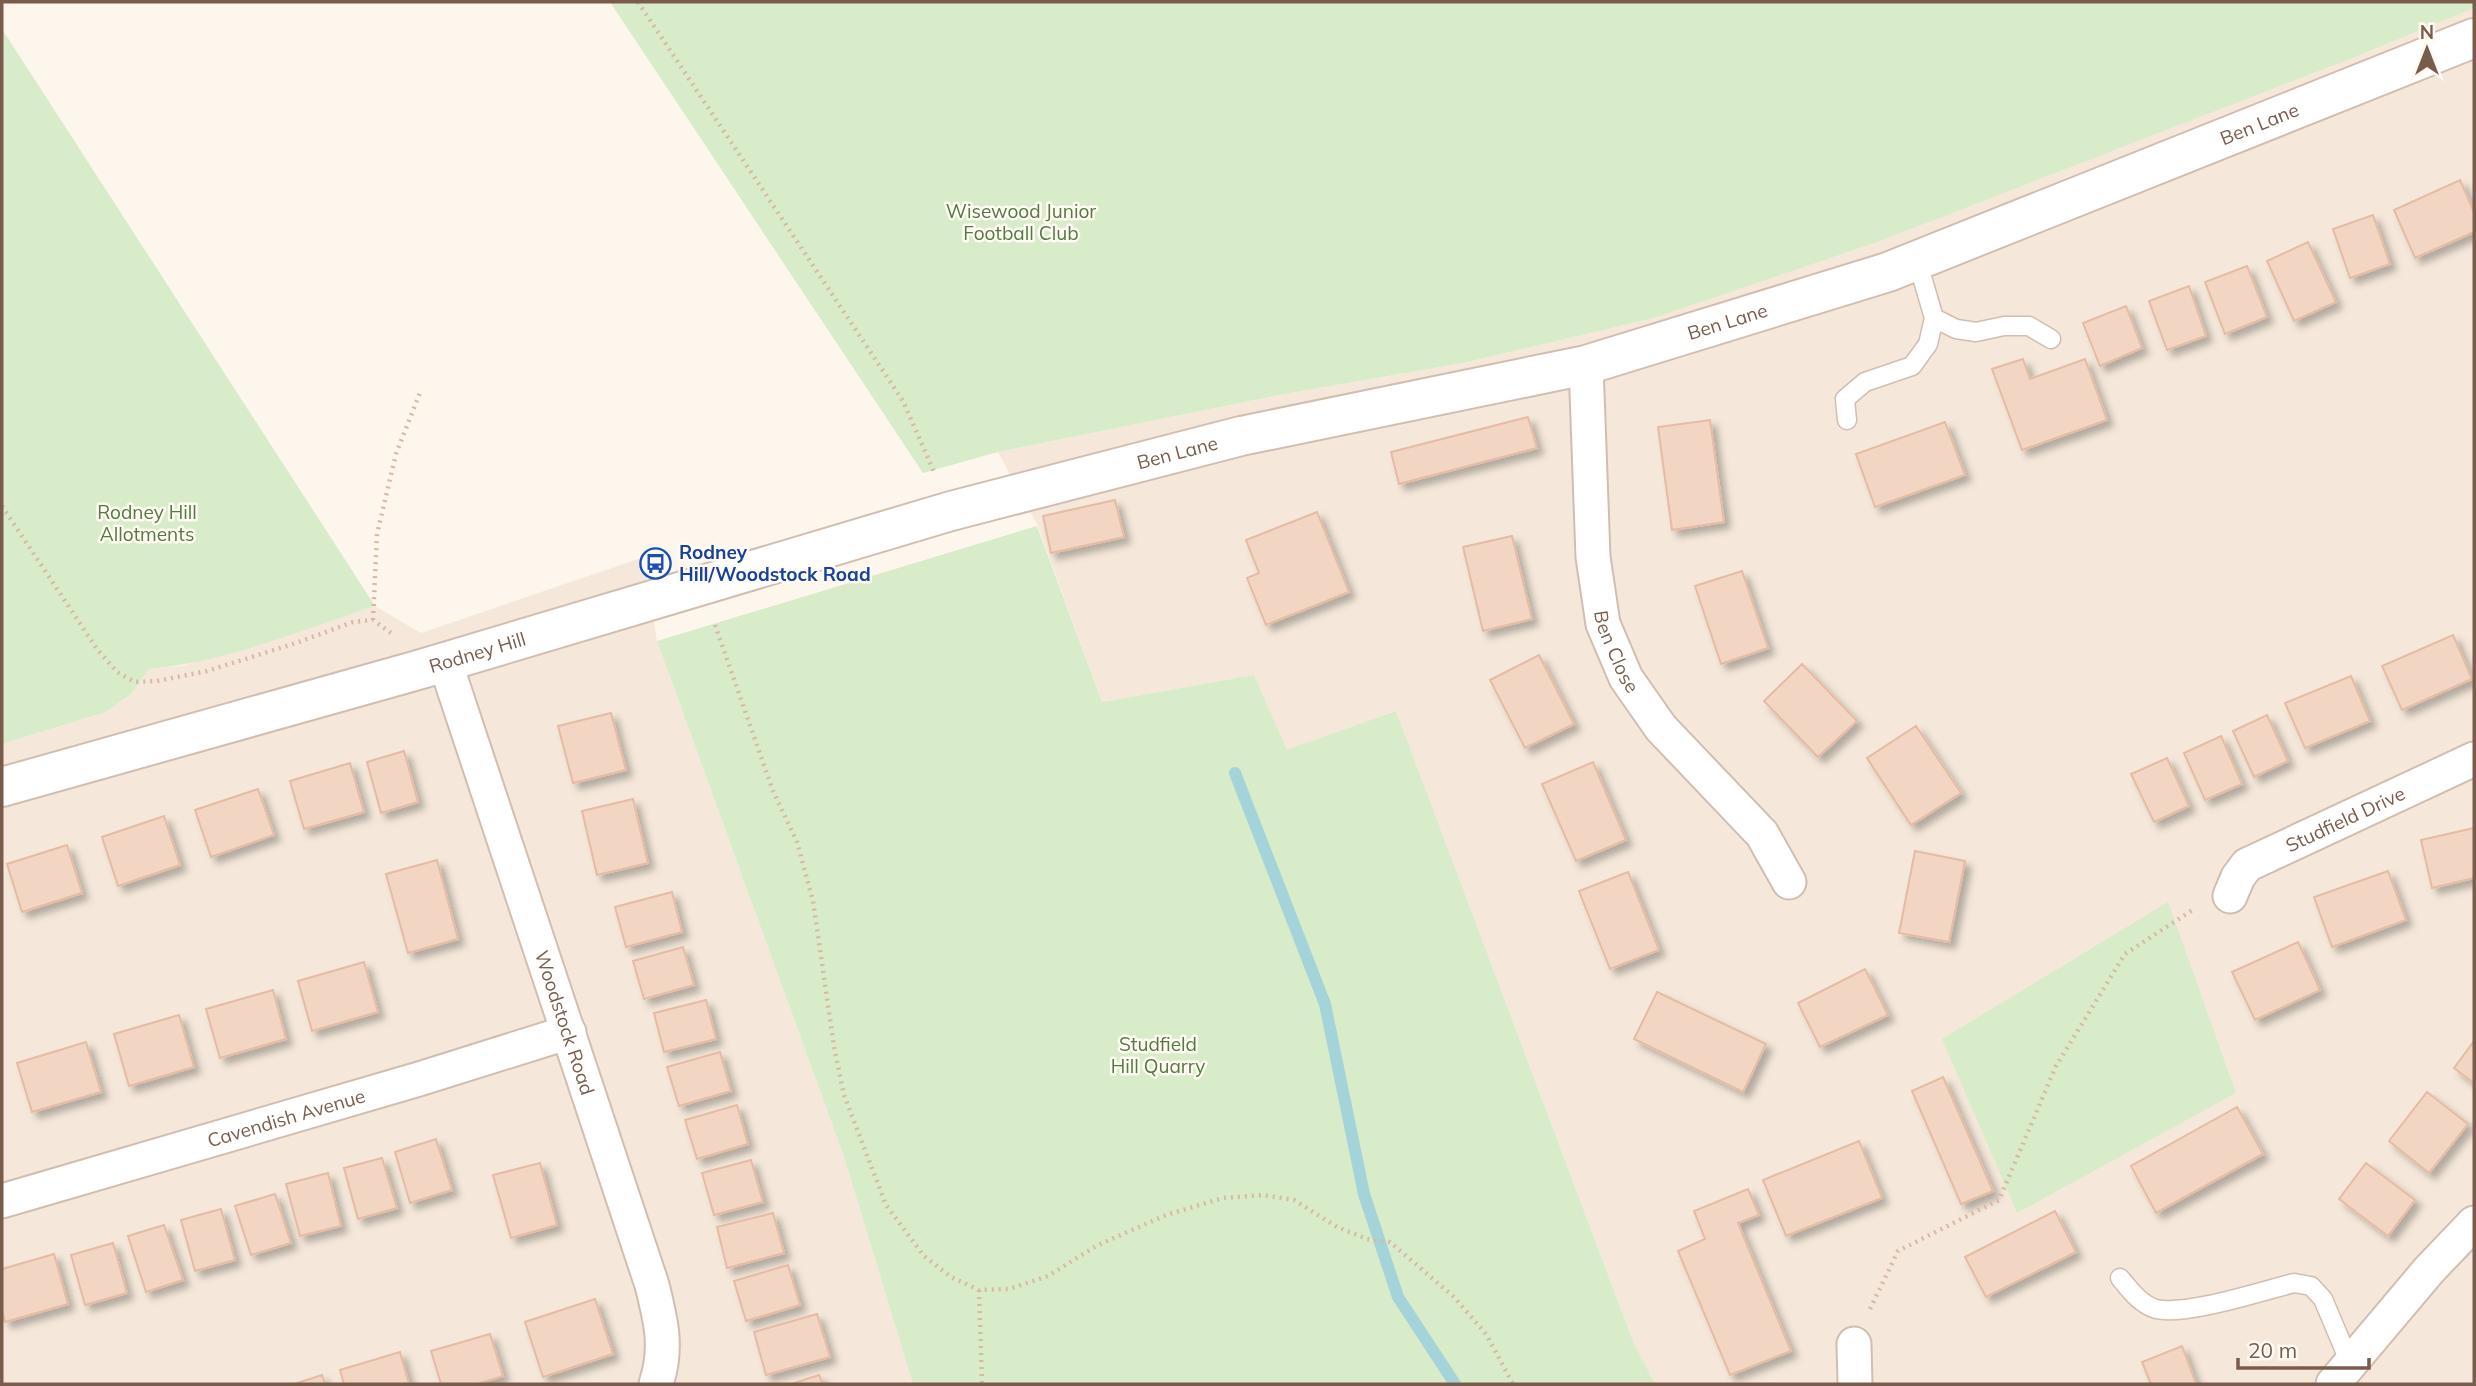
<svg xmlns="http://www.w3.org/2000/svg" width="2476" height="1386" viewBox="0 0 2476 1386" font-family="Mulish,sans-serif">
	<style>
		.residential { fill: #f5e8da }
		.green { fill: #d8ecc9 }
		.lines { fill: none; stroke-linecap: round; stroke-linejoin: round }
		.stream { stroke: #a5d3da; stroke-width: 12 }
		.building { fill: #f3d5c3; stroke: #e6bba3; stroke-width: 2; filter: url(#shadow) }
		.service-casing { stroke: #d1beb0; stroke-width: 21 }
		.minor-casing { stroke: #d1beb0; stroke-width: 37 }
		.tertiary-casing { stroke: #d1beb0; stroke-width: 42 }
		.path { stroke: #d9b8a5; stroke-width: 4.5; stroke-dasharray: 2 5; stroke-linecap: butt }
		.service { stroke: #fff; stroke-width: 18 }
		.minor { stroke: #fff; stroke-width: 33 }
		.tertiary { stroke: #fff; stroke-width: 38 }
		.labels { text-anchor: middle; stroke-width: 5; stroke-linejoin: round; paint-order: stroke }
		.street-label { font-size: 19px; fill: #7a5c4d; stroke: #fffaf3 }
		.park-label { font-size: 19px; fill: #537a41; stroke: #fffaf3 }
		.transit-label { font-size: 19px; font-weight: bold; fill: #164399; stroke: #fffaf3; text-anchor: start }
	</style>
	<defs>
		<filter id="shadow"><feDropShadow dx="6" dy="6" stdDeviation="3.5" flood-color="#0004"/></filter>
	</defs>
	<rect width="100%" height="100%" fill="#fdf6ec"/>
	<!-- residential -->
	<path class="residential" d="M2474,6V1384H1655L1633,1341L1396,711L1287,751L1254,675L1102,702L1038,526L998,452L1279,395L1463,363L1654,318Z
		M644,557L657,641L844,1157L913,1384H2V744L106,712L131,694L149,669L181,666L253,646L375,606L421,633Z"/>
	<!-- green -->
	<path class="green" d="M610,2H2474V8L2347,60L1877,242L1654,318L1463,363L1279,395L998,452L923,473Z
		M2,29L375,606C302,630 226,662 149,669L131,694L106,712L2,744Z
		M1037,526L1102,702L1254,675L1287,750L1396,711L1633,1341L1655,1384H913L844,1157L657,641Z
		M2168,902L2236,1093L2017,1213L1942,1039Z"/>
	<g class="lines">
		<!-- stream -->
		<path class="stream" d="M1235,773L1325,1004L1364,1194L1398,1297L1455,1384"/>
	</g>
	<!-- building -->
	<path class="building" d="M2460,180L2474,212V232L2415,258L2394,210Z
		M2373,215L2390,264L2350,278L2333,229Z
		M2308,242L2336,302L2294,321L2267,261Z
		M2247,266L2267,317L2225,334L2205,282Z
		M2189,286L2206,336L2167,350L2149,301Z
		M2126,306L2142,348L2100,366L2083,323Z
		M2023,359L2030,379L2085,359L2107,420L2022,450L1992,369Z
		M1528,417L1537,448L1399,484L1391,452Z
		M1710,420L1724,522L1672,530L1658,427Z
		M1945,422L1965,475L1875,507L1856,454Z
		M1115,500L1124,537L1051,553L1043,516Z
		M1317,512L1349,592L1266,625L1247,578L1259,573L1246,540Z
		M1512,536L1532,619L1483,631L1463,547Z
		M1742,571L1768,648L1721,664L1695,586Z
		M2453,635L2472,679L2402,710L2382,666Z
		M1539,655L1574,724L1525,748L1490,680Z
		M1802,664L1857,721L1818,757L1764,701Z
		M2351,676L2370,721L2305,748L2285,703Z
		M611,713L626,770L573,783L558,726Z
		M2267,715L2288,761L2254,777L2233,731Z
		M1916,726L1961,793L1911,825L1867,758Z
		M2221,736L2242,784L2205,800L2184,753Z
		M404,751L418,802L381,813L367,762Z
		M2167,758L2189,806L2154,822L2131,774Z
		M1593,762L1626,840L1576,861L1542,784Z
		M350,763L364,812L304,829L290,781Z
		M258,789L274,835L211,857L195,810Z
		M633,799L648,863L597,875L582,811Z
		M164,816L180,865L118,886L102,837Z
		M2474,828V878L2432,888L2421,840Z
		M67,845L82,893L22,912L7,864Z
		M1915,851L1965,861L1949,942L1899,933Z
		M437,860L458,939L408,953L386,874Z
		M2388,871L2406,920L2332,947L2314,897Z
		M1628,872L1659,950L1610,969L1579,891Z
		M672,892L682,932L626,947L615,907Z
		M2298,942L2320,990L2255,1020L2232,972Z
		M683,947L694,985L644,999L633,961Z
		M364,962L378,1012L312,1031L298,981Z
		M1865,969L1888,1015L1820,1047L1798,1003Z
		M273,990L286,1039L220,1058L206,1009Z
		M1657,992L1766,1044L1743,1092L1634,1039Z
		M706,1000L716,1039L664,1052L654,1013Z
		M179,1015L194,1067L129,1086L114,1034Z
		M2474,1041V1083L2454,1068Z
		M86,1042L101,1092L32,1112L17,1063Z
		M720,1052L731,1091L679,1106L667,1067Z
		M1943,1077L1993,1191L1961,1204L1912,1091Z
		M2427,1092L2468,1124L2429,1173L2389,1141Z
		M737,1105L748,1144L697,1159L685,1120Z
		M2237,1107L2263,1154L2156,1213L2131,1166Z
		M436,1139L452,1190L410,1203L395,1152Z
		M1859,1141L1882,1198L1786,1236L1763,1180Z
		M382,1158L397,1208L358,1219L344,1168Z
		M751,1160L763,1202L714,1215L702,1173Z
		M540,1163L557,1225L511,1238L493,1175Z
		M2366,1163L2415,1200L2388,1236L2339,1199Z
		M328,1173L341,1226L300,1236L286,1184Z
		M1748,1189L1759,1215L1738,1223L1791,1351L1730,1375L1678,1251L1705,1239L1694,1211Z
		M275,1194L291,1243L251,1255L235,1206Z
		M221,1209L235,1260L195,1271L181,1220Z
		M2055,1211L2076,1252L1986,1297L1965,1257Z
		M773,1213L784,1253L727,1268L717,1227Z
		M164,1225L183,1280L146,1292L128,1236Z
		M113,1243L127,1293L85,1305L71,1255Z
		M54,1254L68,1304L5,1322L2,1310V1269Z
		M788,1265L800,1305L746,1321L734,1281Z
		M595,1299L613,1354L543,1377L525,1322Z
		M817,1314L830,1357L766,1375L754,1332Z
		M490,1334L503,1376L477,1384H441L431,1351Z
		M2182,1346L2196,1384H2151L2142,1362Z
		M400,1352L409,1384H344L340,1370Z
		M322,1375L325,1384H294Z
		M819,1375L823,1384H791Z"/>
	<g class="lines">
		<defs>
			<path id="service" d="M1934,318L1956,329L1976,332L2004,326H2029L2051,339
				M1847,420L1845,399L1865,382L1912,366L1928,344L1934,318L1917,260
				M2120,1278C2130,1290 2140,1304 2156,1309C2186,1316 2262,1291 2294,1283L2311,1286L2323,1299L2350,1363"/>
			<g id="minor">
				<path id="s1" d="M1586,365L1593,557L1603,624L1626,678L1661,728L1762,834L1789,882"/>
				<path id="s2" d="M445,662L652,1285C661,1321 668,1348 656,1384"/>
				<path id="s3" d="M2230,896L2238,877L2247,865L2474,759"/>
				<path id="s4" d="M2,1201L419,1079L569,1032"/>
				<path d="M1854,1344L1855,1384"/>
				<path d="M2333,1384L2429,1270L2474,1223"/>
			</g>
			<g id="tertiary">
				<path id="s5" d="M2,787L418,670L951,511L1241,436L1586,365L1888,272L2474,38"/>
			</g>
		</defs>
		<!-- service casing -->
		<use href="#service" class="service-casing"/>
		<!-- minor casing -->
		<use href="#minor" class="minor-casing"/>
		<!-- tertiary casing -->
		<use href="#tertiary" class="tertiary-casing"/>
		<!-- path -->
		<path class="path" d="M638,2L903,401L934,472
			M2,506L97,649L117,672L135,682L157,681L207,671L296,643L353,622L373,620L391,633
			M373,620L377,534L396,454L421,390
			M715,625L773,791L797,842L813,901L834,1047L844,1095L886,1205L924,1256L951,1277L979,1290L1009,1289L1048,1276L1096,1246L1166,1215L1223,1198L1263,1195L1294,1200L1337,1227L1367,1239L1390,1242L1454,1297L1486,1334L1513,1384
			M979,1290L982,1384
			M1870,1309L1898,1251L1999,1200L2056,1066L2125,954L2194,909"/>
		<!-- service -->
		<use href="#service" class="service"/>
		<!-- minor -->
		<use href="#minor" class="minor"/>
		<!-- tertiary -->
		<use href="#tertiary" class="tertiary"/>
	</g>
	<!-- icons -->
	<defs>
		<symbol id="bus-ring" viewBox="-11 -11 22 22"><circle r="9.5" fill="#fffaf3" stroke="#1a4fb4" stroke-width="1.5"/><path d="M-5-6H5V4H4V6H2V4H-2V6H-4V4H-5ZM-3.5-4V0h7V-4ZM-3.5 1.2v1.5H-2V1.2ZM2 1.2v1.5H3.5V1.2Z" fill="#1a4fb4"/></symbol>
	</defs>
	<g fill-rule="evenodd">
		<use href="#bus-ring" x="638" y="546" width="35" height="35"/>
	</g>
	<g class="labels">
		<!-- street labels -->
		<g class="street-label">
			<text dy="7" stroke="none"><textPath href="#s5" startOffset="2356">Ben Lane</textPath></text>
			<text dy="7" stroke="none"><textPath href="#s5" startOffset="1788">Ben Lane</textPath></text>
			<text dy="7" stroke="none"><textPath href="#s5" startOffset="1222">Ben Lane</textPath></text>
			<text dy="7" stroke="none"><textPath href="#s1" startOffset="290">Ben Close</textPath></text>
			<text dy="7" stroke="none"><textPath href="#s5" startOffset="494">Rodney Hill</textPath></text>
			<text dy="7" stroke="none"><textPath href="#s3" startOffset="144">Studfield Drive</textPath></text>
			<text dy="7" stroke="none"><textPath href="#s2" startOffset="380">Woodstock Road</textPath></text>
			<text dy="7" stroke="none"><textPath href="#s4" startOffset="296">Cavendish Avenue</textPath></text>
		</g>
		<!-- park labels -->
		<g class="park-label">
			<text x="1021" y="218">Wisewood Junior<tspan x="1021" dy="22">Football Club</tspan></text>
			<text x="147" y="519">Rodney Hill<tspan x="147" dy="22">Allotments</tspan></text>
			<text x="1158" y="1051">Studfield<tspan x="1158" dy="22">Hill Quarry</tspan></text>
		</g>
		<!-- transit labels -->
		<g class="transit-label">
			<text x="679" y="559">Rodney<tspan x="679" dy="22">Hill/Woodstock Road</tspan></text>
		</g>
	</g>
	<!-- border -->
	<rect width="2476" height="1386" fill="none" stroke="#7a5c4d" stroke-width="7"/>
	<!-- north arrow -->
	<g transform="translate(2427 49)" stroke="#fffaf3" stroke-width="5" paint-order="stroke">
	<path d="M0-5L12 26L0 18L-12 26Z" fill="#7a5c4d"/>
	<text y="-10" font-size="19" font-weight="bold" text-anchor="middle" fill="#7a5c4d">N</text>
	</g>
	<!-- scale -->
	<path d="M2238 1358v10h131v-10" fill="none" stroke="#7a5c4d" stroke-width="3.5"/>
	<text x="2248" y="1358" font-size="21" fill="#7a5c4d" stroke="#fffaf3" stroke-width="5" paint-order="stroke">20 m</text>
</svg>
